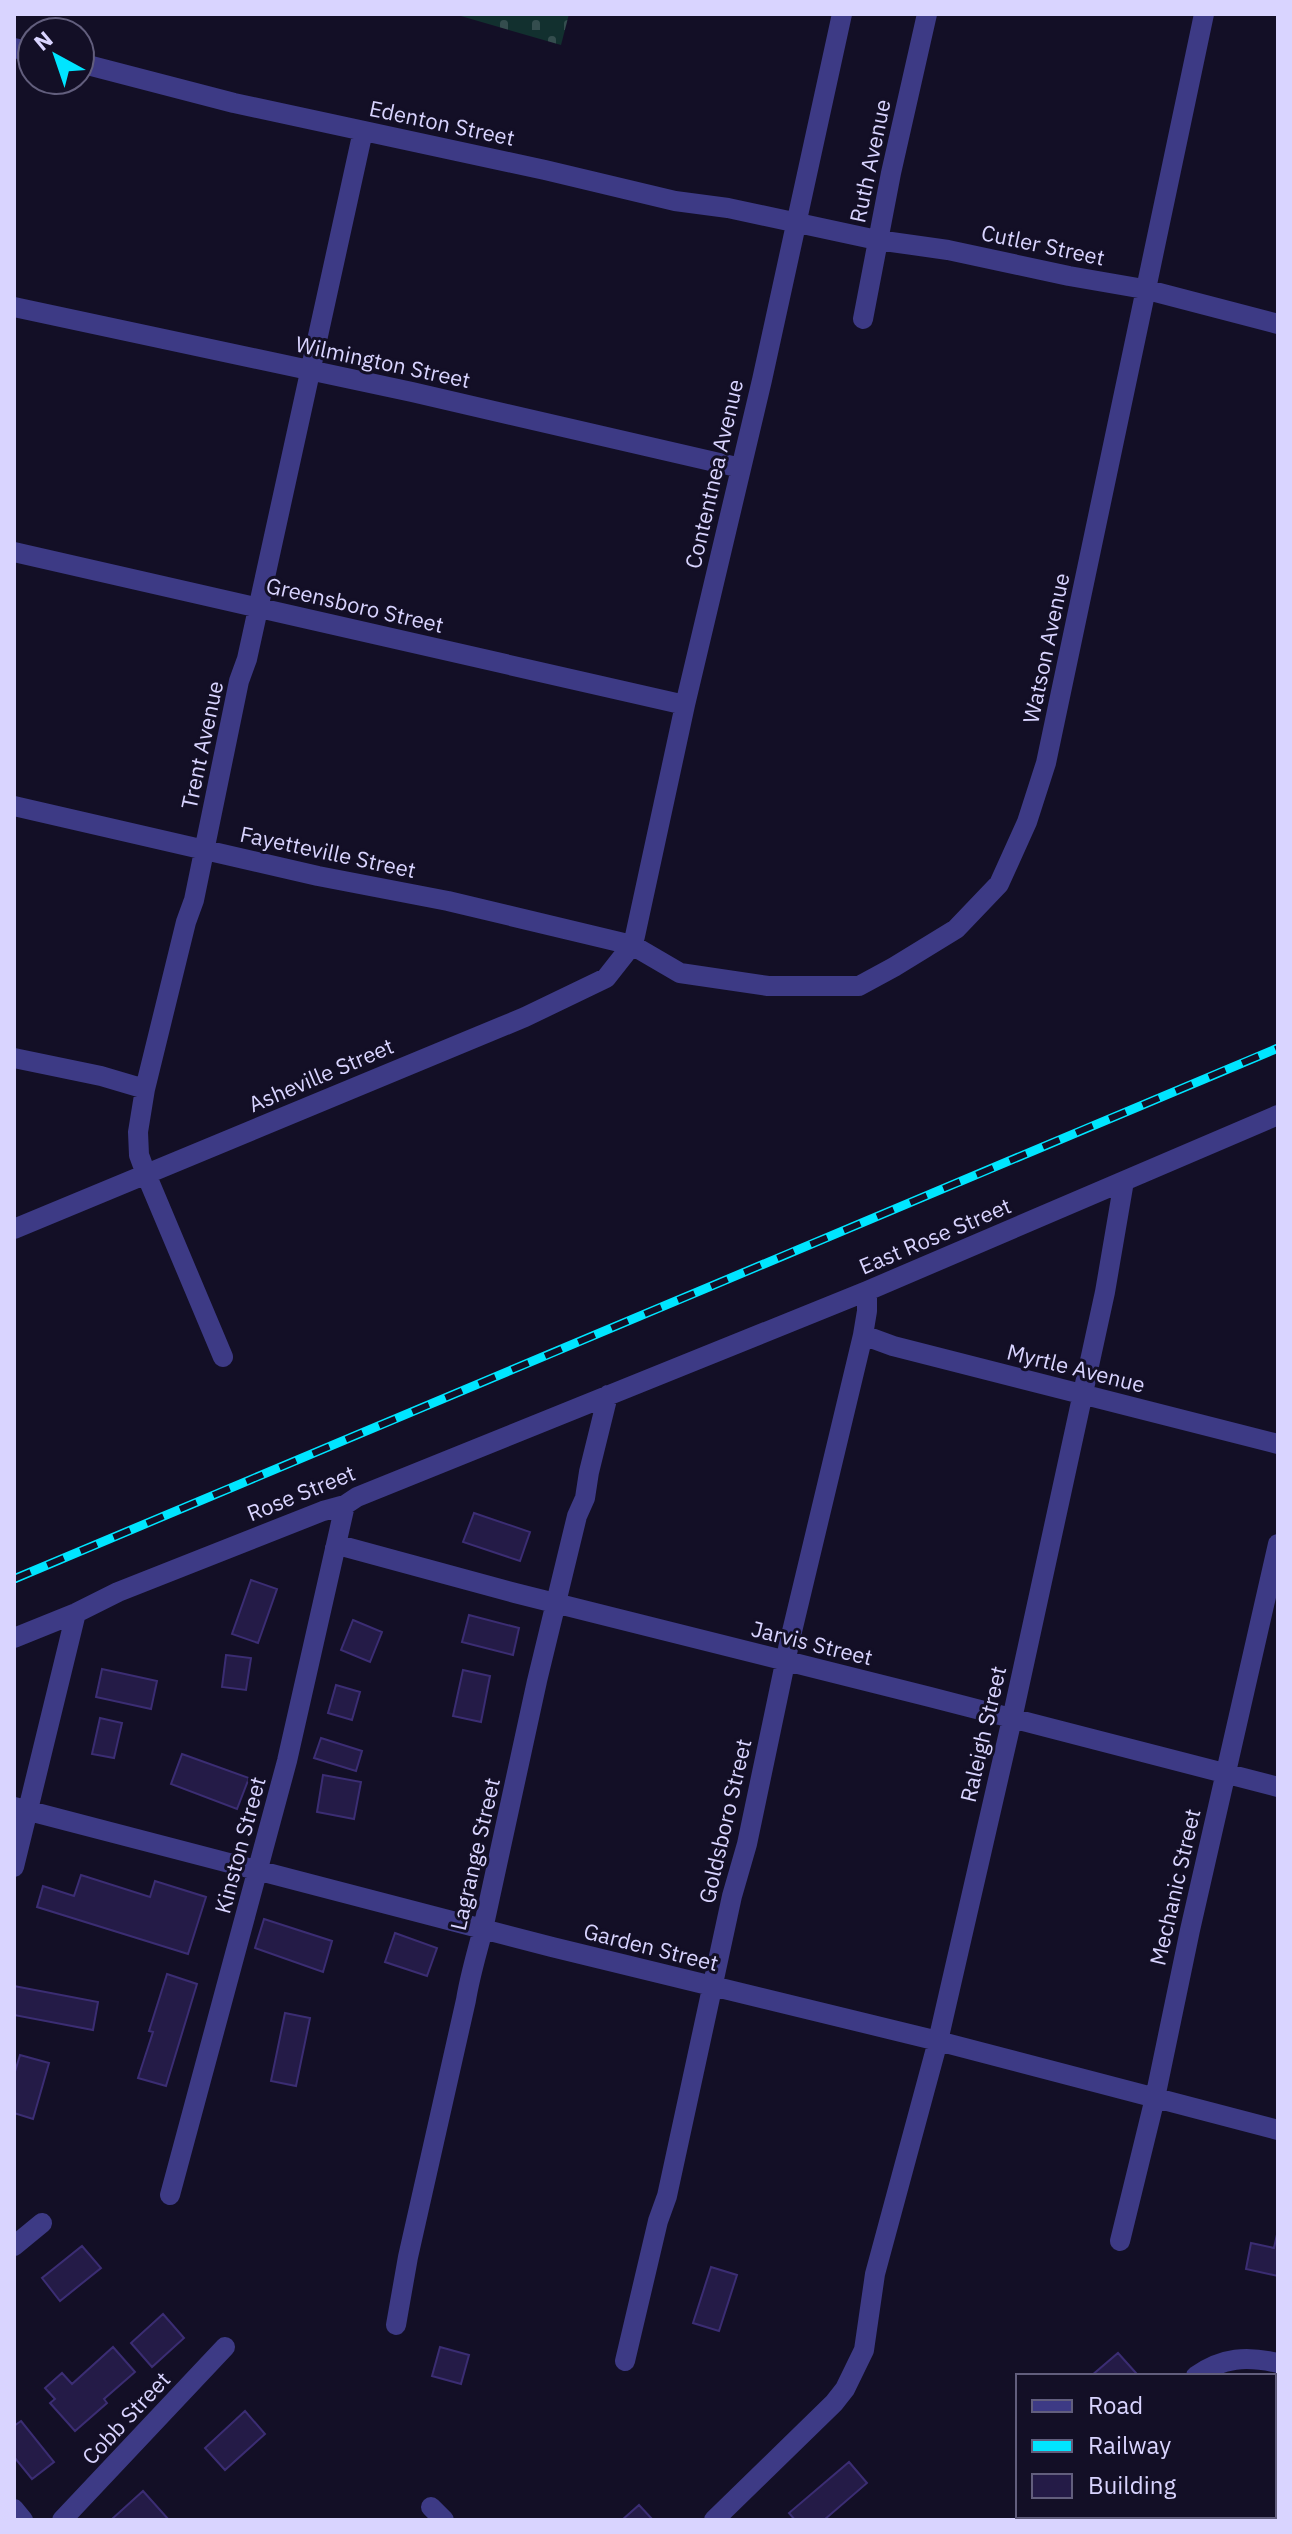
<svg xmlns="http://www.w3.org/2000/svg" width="1292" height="2534" viewBox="0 0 1292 2534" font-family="'IBM Plex Sans',sans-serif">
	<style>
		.cemetery { fill: url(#cemetery-stones) }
		.building { fill: #241b47; stroke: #3b2d73; stroke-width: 2 }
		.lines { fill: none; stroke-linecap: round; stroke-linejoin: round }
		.minor { stroke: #3d3a85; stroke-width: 20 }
		.rail-casing { stroke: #00e5ff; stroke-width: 9 }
		.rail { stroke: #130f26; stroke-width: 6; stroke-dasharray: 18; stroke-linecap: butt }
		.labels { text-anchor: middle; stroke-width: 6; stroke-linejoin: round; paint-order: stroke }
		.street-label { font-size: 22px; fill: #d9d4ff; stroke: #130f26 }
	</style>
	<defs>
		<pattern id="cemetery-stones" width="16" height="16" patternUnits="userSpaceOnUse" patternTransform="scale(2)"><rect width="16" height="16" fill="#12302f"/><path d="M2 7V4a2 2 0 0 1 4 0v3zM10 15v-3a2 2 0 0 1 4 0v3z" fill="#344d4e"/></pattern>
	</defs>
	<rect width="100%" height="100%" fill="#130f26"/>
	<!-- cemetery -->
	<path class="cemetery" d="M454,14H569L561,45Z"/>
	<!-- building -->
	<path class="building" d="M474,1513L530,1532L520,1561L463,1542Z
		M251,1580L277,1589L258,1643L232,1634Z
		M469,1615L519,1628L513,1655L462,1642Z
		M353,1620L382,1632L370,1662L341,1650Z
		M226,1655L251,1658L246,1690L222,1687Z
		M102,1669L157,1681L151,1709L96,1697Z
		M463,1670L490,1676L481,1722L453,1716Z
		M336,1685L360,1692L352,1720L328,1713Z
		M100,1718L122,1723L114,1758L92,1754Z
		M321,1738L362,1751L356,1771L314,1758Z
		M182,1754L249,1778L237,1809L171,1784Z
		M323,1775L361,1782L354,1819L317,1812Z
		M81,1875L150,1897L155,1881L206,1897L188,1954L37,1907L43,1886L74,1896Z
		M264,1919L332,1941L323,1972L255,1948Z
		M395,1933L437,1948L427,1976L385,1962Z
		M167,1974L197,1984L166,2086L138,2078L153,2032L149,2031Z
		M14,1986L98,2002L93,2030L14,2015Z
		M285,2013L310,2018L296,2086L271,2081Z
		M20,2055L49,2063L33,2119L14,2113V2075Z
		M1278,2230V2276L1246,2269L1251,2243L1274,2248Z
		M82,2246L101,2268L60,2301L42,2278Z
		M711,2267L737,2275L719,2331L693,2323Z
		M163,2314L184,2338L152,2367L131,2343Z
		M113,2347L135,2372L104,2399L107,2403L75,2431L50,2403L55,2399L45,2388L62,2373L72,2384Z
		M440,2347L469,2355L461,2384L432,2376Z
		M1118,2353L1136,2373L1133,2376H1091Z
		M245,2411L265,2434L225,2470L205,2448Z
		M21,2421L54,2462L32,2479L14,2457V2426Z
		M849,2462L867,2483L824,2520H795L789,2513Z
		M143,2491L169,2520H113L112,2519Z
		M639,2505L653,2520H622Z"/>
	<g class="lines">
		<!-- minor -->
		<path class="minor" d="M14,48L32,52
			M80,63L234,103L545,170L675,201L728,208L877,240L948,250L1069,276L1144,289L1278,324
			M14,307L412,392L741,468
			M863,319L891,173L927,14
			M14,552L685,705
			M14,806L318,876L448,901L632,945L680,973L768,986H859L894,967L956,929L999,884L1027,822L1046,763L1204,14
			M14,1058L101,1076L145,1089
			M14,1229L525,1017L606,978L632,945L635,936L685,705L762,380L842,14
			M863,1335L893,1346L1278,1444
			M223,1357L146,1174L139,1155L138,1132L145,1089L186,922L194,900L239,681L247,659L363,131
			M335,1548L342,1546L515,1593L930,1697L1278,1787
			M14,1638L76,1613L118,1592L323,1511L345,1505L357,1497L867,1291L1278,1115
			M14,1807L552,1947L938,2041L1278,2130
			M14,1867L76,1613
			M170,2195L287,1761L345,1505
			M1120,2241L1155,2098L1190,1930L1278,1544
			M14,2246L42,2223
			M396,2325L408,2257L466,2000C470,1975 477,1953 483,1929L537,1681L577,1516L585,1498L589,1472L608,1395
			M625,2361L658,2221L667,2196L732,1896L747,1844L789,1644L863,1335L867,1311V1291
			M1196,2376C1223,2357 1247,2356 1278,2363
			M431,2507L444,2520
			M14,2509L23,2520
			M62,2520L225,2347
			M714,2520L834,2403L845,2389L864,2350L875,2274L938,2041L1012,1719L1105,1292L1124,1181
			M1042,2520L1047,2516"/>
		<defs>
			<path id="rail" d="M14,1579L1278,1048"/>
		</defs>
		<!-- rail casing -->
		<use href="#rail" class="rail-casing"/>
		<!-- rail -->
		<use href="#rail" class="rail"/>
	</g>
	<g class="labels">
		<!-- street labels -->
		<g class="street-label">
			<text transform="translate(442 123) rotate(12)" y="8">Edenton Street</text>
			<text transform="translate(870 161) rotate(-78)" y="8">Ruth Avenue</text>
			<text transform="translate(1043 245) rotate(12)" y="8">Cutler Street</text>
			<text transform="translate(383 362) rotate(12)" y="8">Wilmington Street</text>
			<text transform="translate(714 474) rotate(-77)" y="8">Contentnea Avenue</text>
			<text transform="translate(355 605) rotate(13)" y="8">Greensboro Street</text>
			<text transform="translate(1046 648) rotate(-78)" y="8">Watson Avenue</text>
			<text transform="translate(202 745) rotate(-78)" y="8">Trent Avenue</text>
			<text transform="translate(328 852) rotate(12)" y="8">Fayetteville Street</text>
			<text transform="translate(321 1075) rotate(-23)" y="8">Asheville Street</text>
			<text transform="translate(935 1236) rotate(-23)" y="8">East Rose Street</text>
			<text transform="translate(1076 1368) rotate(14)" y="8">Myrtle Avenue</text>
			<text transform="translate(301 1493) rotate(-22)" y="8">Rose Street</text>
			<text transform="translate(812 1643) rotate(14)" y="8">Jarvis Street</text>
			<text transform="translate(983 1734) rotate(-77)" y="8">Raleigh Street</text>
			<text transform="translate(725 1821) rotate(-77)" y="8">Goldsboro Street</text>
			<text transform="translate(240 1845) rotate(-75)" y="8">Kinston Street</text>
			<text transform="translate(475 1854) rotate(-77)" y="8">Lagrange Street</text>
			<text transform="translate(1175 1887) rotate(-77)" y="8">Mechanic Street</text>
			<text transform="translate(651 1947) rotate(14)" y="8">Garden Street</text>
			<text transform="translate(126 2418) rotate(-47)" y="8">Cobb Street</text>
		</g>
	</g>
	<!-- border -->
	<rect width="1292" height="2534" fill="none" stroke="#d9d4ff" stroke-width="32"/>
	<!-- legend -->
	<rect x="1016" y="2374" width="260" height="144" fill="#130f26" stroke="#625e7d" stroke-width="2"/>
	<rect x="1032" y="2400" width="40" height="12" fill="#3d3a85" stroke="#625e7d" stroke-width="2"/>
	<text x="1088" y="2414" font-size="24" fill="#d9d4ff">Road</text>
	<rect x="1032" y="2440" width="40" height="12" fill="#00e5ff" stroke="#625e7d" stroke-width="2"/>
	<text x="1088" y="2454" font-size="24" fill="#d9d4ff">Railway</text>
	<rect x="1032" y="2474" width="40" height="24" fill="#241b47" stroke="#625e7d" stroke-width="2"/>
	<text x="1088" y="2494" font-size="24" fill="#d9d4ff">Building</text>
	<!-- north arrow -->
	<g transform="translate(56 56) rotate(320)"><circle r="38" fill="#130f26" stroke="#625e7d" stroke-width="2"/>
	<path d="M0-6L14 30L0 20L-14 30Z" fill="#00e5ff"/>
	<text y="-12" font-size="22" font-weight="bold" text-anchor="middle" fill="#d9d4ff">N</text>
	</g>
</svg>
